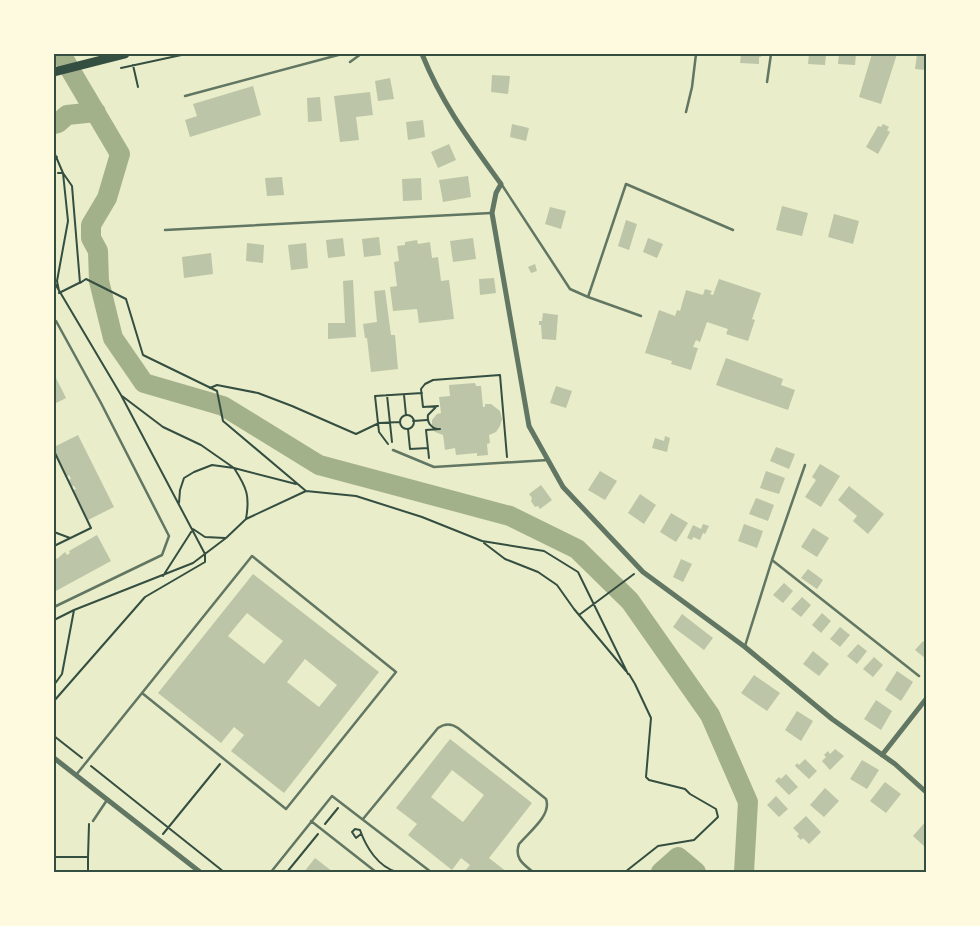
<svg xmlns="http://www.w3.org/2000/svg" width="980" height="926" viewBox="0 0 980 926" font-family="Montserrat,sans-serif">
	<style>
		.lines { fill: none; stroke-linecap: round; stroke-linejoin: round }
		.river { stroke: #a3b18a; stroke-width: 20 }
		.building { fill: #bcc5a7; fill-rule: evenodd }
		.path { stroke: #344e41; stroke-width: 2 }
		.service { stroke: #617663; stroke-width: 2.5 }
		.minor { stroke: #617663; stroke-width: 5 }
		.primary { stroke: #344e41; stroke-width: 9 }
		.neatline { fill: none; stroke: #344e41; stroke-width: 2 }
	</style>
	<rect width="100%" height="100%" fill="#e9edc9"/>
	<g class="lines">
		<!-- river -->
		<path class="river" d="M61,54L120,154L107,198L91,225V238L98,251L99,281L113,338L144,383L223,406L319,465L510,516L577,549L630,601L710,715L748,802L744,872
			M54,124L58,123L67,115L96,112
			M661,872L678,857L696,872"/>
	</g>
	<!-- building -->
	<path class="building" d="M741,54H760L761,57H759V64L740,63Z
		M809,54H826L825,65L808,64Z
		M839,54H856L855,65L838,64Z
		M872,54H897L881,104L859,97Z
		M917,54H926V70L915,69Z
		M492,75L510,76L508,94L491,92Z
		M390,78L394,99L378,101L375,81Z
		M253,86L261,115L190,137L185,120L197,116L193,104Z
		M370,92L373,115L356,117L359,140L340,142L334,96Z
		M320,97L322,121L308,122L307,98Z
		M423,120L425,137L408,140L406,122Z
		M512,124L529,128L526,141L510,137Z
		M883,124L889,127L887,130L890,132L878,154L866,147L878,126L881,127Z
		M449,144L456,160L438,168L431,152Z
		M468,176L471,197L443,202L439,180Z
		M282,177L284,195L267,196L265,178Z
		M421,178L422,200L403,201L402,179Z
		M782,206L808,213L802,236L776,230Z
		M550,207L566,211L561,229L545,224Z
		M834,214L859,221L853,244L828,237Z
		M626,220L637,224L629,250L618,246Z
		M379,237L381,255L364,257L362,239Z
		M343,238L345,256L328,258L326,240Z
		M473,238L476,259L453,262L450,241Z
		M648,238L663,244L657,258L643,252Z
		M417,240L418,244L430,242L432,258L438,257L441,281L449,280L454,319L419,323L417,309L393,311L390,287L397,286L394,262L399,261L397,246L405,245V242Z
		M247,243L264,245L263,263L246,261Z
		M306,243L308,268L291,270L288,245Z
		M211,253L213,274L184,278L182,257Z
		M535,264L537,271L531,273L528,267Z
		M494,278L496,293L480,295L479,279Z
		M719,279L761,293L752,319L755,320L748,341L726,334L728,329L707,322L700,342L696,340L693,347L698,348L691,370L671,364L672,361L645,353L659,310L675,316L677,310L680,311L686,290L703,295L705,289L712,291L710,294L713,295Z
		M353,280L356,337L328,339V323H345L343,281Z
		M385,290L391,335H395L398,369L371,372L367,338H365L363,324L377,322L374,291Z
		M543,313L558,315L556,340L542,339L541,325H539V321H542Z
		M726,358L783,379L781,385L795,390L788,410L716,385Z
		M54,374L66,398L54,404Z
		M475,383L476,386H481L483,407H485V404H491L500,411L502,419L500,426L496,432L489,435L490,443L487,444L488,455L477,456V453L456,455L455,448L445,450L443,435L435,432L432,429V420L437,414L441,413L439,397L450,396L449,385Z
		M556,386L572,391L566,408L550,403Z
		M78,435L114,507L88,520L73,490L76,489L74,486L71,487L68,480L71,479L69,475L66,477L54,452V447Z
		M665,436L670,438L667,452L652,448L655,438L664,441Z
		M776,447L795,454L789,469L770,461Z
		M820,464L840,476L821,507L805,497L816,480L812,477Z
		M600,471L617,481L605,500L588,490Z
		M766,471L785,478L779,494L760,488Z
		M541,485L552,500L540,509L538,506L535,507L531,501L532,498L529,494Z
		M849,486L884,514L868,534L853,521L857,516L838,500Z
		M640,494L656,505L644,524L628,513Z
		M756,498L774,505L768,521L749,514Z
		M671,513L688,523L676,542L660,532Z
		M703,524L709,526L705,534L703,533L700,540L693,537L692,540L687,538L693,525L701,529Z
		M744,524L763,531L757,548L738,541Z
		M813,528L829,538L817,557L801,547Z
		M97,535L111,561L54,592V559L56,558L57,559L65,552L67,555L70,553L69,551Z
		M681,559L692,564L683,582L673,577Z
		M808,569L823,580L817,589L801,578Z
		M253,574L379,672L284,793L231,751L244,735L234,727L221,743L158,693ZM247,613L283,641L264,664L228,636ZM305,659L337,685L319,707L287,682Z
		M784,583L793,591L783,603L773,595Z
		M802,597L811,605L801,617L791,609Z
		M822,613L831,621L821,633L812,625Z
		M682,614L713,638L704,650L673,627Z
		M840,627L850,635L840,647L830,639Z
		M923,641L926,644V659L915,650Z
		M858,644L867,651L857,664L847,656Z
		M813,651L829,664L819,676L803,664Z
		M874,657L883,665L873,677L863,669Z
		M897,671L913,682L901,701L885,690Z
		M754,675L780,693L767,711L741,693Z
		M876,700L892,711L881,730L864,719Z
		M797,711L813,721L801,741L785,730Z
		M450,739L532,803L489,858L507,872H464L470,865L461,858L452,870L408,835L417,824L396,808ZM452,770L484,795L463,822L431,797Z
		M835,749L844,756L830,770L822,761L826,757L824,755L828,751L830,754Z
		M805,759L817,771L809,779L795,766L797,763L799,765Z
		M862,760L879,770L867,789L850,779Z
		M786,774L798,787L789,795L775,781L779,777L781,779Z
		M885,782L901,794L886,813L870,801Z
		M825,788L839,801L824,817L810,805Z
		M776,796L788,809L779,817L767,805Z
		M806,816L821,832L809,844L803,838L801,840L797,836L799,834L793,828Z
		M926,821V848L913,836Z
		M315,858L333,872H304Z"/>
	<g class="lines">
		<!-- path -->
		<path class="path" d="M133,65L138,87
			M121,68L186,54
			M54,152L63,173L72,186L80,283L86,279L126,299L143,355L217,391L223,421L306,491L356,496L422,517L482,541L544,551L578,572L628,674
			M54,161L57,157
			M58,173H63L68,221L57,281L59,291
			M54,282L121,395L205,554V562L145,597L54,701
			M59,293L79,283
			M210,388L217,385L258,393L292,406L356,434L379,423L400,422
			M387,395L392,442
			M404,395L406,415
			M122,396L163,427L201,445L234,468L296,484
			M438,406L423,407L421,389L425,384L433,380L500,375L507,457
			M436,407L428,415C427,422 430,427 437,429
			M400 422a7 7 0 1 1 14 0a7 7 0 1 1-14 0Z
			M413,421L427,420
			M408,429L410,449
			M388,444L379,432L375,396L422,393
			M410,449L428,448
			M54,451L91,528L54,546
			M429,458L426,430L440,429
			M179,503L180,490L184,478L194,472L212,465L234,468C247,488 250,496 246,519
			M54,532L70,538
			M484,543L505,559L538,572L557,585L574,609L626,671
			M163,576L193,529L205,537L225,538
			M579,615L634,574
			M54,620L74,610
			M54,685L62,674L74,610L193,563L226,538L246,519L306,491
			M54,736L82,758
			M91,766L224,872
			M325,824L338,808
			M163,834L220,764
			M361,834L356,838L352,832L355,829L360,830C366,847 378,867 397,872
			M54,857H88V872
			M88,857L89,824
			M287,872L318,834
			M625,872L658,846L694,840L718,817L716,809L690,794L685,789L649,780L646,777L651,718L635,684L629,674"/>
		<!-- service -->
		<path class="service" d="M350,62L361,54
			M767,82L771,54
			M185,96L342,54
			M686,112L692,87L696,54
			M502,185L570,289L588,297L626,184L733,230
			M165,230L491,213
			M588,297L641,316
			M54,321H56L101,403L169,536L162,555L54,607
			M393,450L434,467L548,460
			M252,556L396,672L286,809L142,693Z
			M772,560L919,676
			M745,646L772,560L805,465
			M76,775L142,693
			M363,819L438,728C445,723 451,723 458,728L546,799C552,815 529,832 519,844C514,858 523,864 533,872
			M93,821L107,800
			M311,821L376,872
			M271,872L332,796L431,872"/>
		<!-- minor -->
		<path class="minor" d="M422,54C442,104 470,141 501,184L496,193L492,213L529,426L563,487L643,572L745,647L832,719L895,764L926,792
			M882,755L926,699
			M54,758L200,872"/>
		<!-- primary -->
		<path class="primary" d="M54,72L125,54"/>
	</g>
	<!-- border -->
	<rect width="980" height="926" fill="none" stroke="#fefae0" stroke-width="110"/>
	<rect x="55" y="55" width="870" height="816" class="neatline"/>
</svg>
